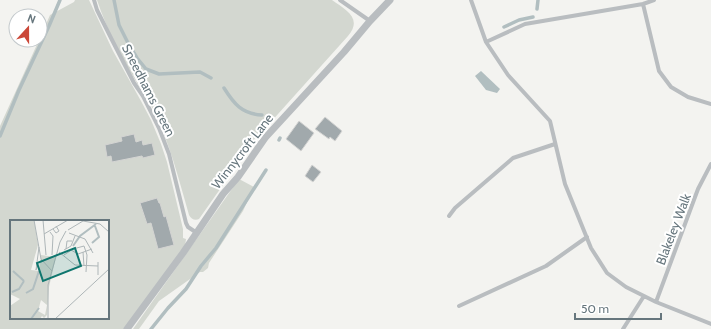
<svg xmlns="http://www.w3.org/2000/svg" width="711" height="329" viewBox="0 0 711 329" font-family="Cabin,sans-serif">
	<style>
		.green { fill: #d3d7d0; fill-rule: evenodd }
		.water { fill: #b1bec0 }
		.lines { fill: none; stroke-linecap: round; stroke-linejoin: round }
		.stream { stroke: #b1bec0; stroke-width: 3.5 }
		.building { fill: #a1a9ac; stroke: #d4d4d3 }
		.minor { stroke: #b9bdc0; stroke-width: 4 }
		.tertiary { stroke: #b9bdc0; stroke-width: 7 }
		.labels { text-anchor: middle; stroke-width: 4; stroke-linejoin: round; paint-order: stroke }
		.street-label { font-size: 13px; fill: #66767d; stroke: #fff }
		.inset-river { fill: none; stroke: #b1bec0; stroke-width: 2 }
		.inset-road { fill: none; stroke: #aeb6b8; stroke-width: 1 }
		.view { fill: #0f766e; fill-opacity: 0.15; stroke: #0f766e; stroke-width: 2 }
		.inset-edge { fill: none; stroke: #66767d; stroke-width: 2 }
	</style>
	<rect width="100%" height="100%" fill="#f3f3f0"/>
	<!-- green -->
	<path class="green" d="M75,0H89L113,51L141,101L151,120L161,144L167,162L183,229V238L186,239L185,246L124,329H0V126L39,40H40V38L50,15L74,2ZM11,221H108V318H11Z
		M97,0H332C346,10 363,18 348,36L251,144L230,175L199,219C195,221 191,219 189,215C179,180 170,144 154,111C149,102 143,94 138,85C122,58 107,30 97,0Z
		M239,179L254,187L243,211L209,263L208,268L203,272H200L159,301L139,329H133Z"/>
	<!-- water -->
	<path class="water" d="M481,71L500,89L497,93L486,90L475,76Z"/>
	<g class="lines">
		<!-- stream -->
		<path class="stream" d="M114,0L119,25L128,43L137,58L146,69L159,74L200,72L211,78
			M537,9L538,0
			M504,27L519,20L533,17
			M224,88C234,104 242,114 262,115
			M0,136L19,90L49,26L60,0
			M279,140L280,138
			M151,329L168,308L186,289L201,266L216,248L266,170"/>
	</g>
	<!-- building -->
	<path class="building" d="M325,117L342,131L335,141L330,137L329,139L315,129Z
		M299,121L314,133L301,151L286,139Z
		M134,134L136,142L142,140L143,145L152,143L155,155L143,158L142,156L112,162L111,156L107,157L105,145L122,141L121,137Z
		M312,165L321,172L313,182L305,176Z
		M157,198L159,203H160L164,217L166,216L174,245L158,249L151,223L147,224L140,203Z"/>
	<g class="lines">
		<!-- minor -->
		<path class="minor" d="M94,0L97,10L111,38L134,83L143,96L159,128L169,154L186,223L188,227L197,233
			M340,0L370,21
			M471,0L486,42L508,75L550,121L565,184L591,248L607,273L626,287L656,302L711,324
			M643,4L659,71L671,87L688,97L711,104
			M486,42L525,24L643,4L654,0
			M449,216L455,208L513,158L555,144
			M656,302L698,189L711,164
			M459,306L546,266L587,237
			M623,329L644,296"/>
		<!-- tertiary -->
		<path class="tertiary" d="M127,329L183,253L223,194L238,177L265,138L344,52L370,21L390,0"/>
	</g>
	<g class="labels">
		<!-- street labels -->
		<g class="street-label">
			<text transform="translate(149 90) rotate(63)" y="5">Sneedhams Green</text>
			<text transform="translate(242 151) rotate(-52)" y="5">Winnycroft Lane</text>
			<text transform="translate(673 229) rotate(-69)" y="5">Blakeley Walk</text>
		</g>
	</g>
	<!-- overview -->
	<g transform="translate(10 220)">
		<rect width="99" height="99" fill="#f3f3f0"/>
		<path d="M0,0H24L28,25L21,50L29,51L31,35L46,37L39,67L37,95L34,98L32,96L30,99H0V86L10,79L0,74ZM31,80L37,85L35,95L28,91Z" fill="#d3d7d0" fill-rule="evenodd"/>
		<path class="inset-river" d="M82,23L89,17L85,6M63,26L70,16L86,4M3,51L14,61M2,72L9,69L14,61M16,73L23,69L29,51M21,99L29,88"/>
		<path class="inset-road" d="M24,0L31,39L42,51M33,0L36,35M43,9L46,13L49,11L46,6M58,10L73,1L90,4L99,12M40,12L43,16L42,35M59,13L75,19L83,33M34,14L58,0M56,29L57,21H62M54,30L61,26L65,16M61,30L68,34L82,29M49,32L65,45L88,46M73,32L74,46M54,35L63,29L74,26L77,35L76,52M28,44L26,50L29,27M88,55V42M38,99V65L50,22L56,11M45,99L99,49"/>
		<path class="view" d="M65,28L71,46L33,61L27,43Z"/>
		<rect width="99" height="99" class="inset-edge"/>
	</g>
	<!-- north arrow -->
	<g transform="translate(28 28) rotate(21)"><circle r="19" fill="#ffffff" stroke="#c2c8cb"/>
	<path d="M0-3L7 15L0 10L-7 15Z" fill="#cb4738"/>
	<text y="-6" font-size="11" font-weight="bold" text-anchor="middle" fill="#66767d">N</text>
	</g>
	<!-- scale -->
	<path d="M575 313v6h86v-6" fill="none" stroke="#66767d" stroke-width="2"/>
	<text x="581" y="313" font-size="12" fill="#66767d" stroke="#ffffff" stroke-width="3" paint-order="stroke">50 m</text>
</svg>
